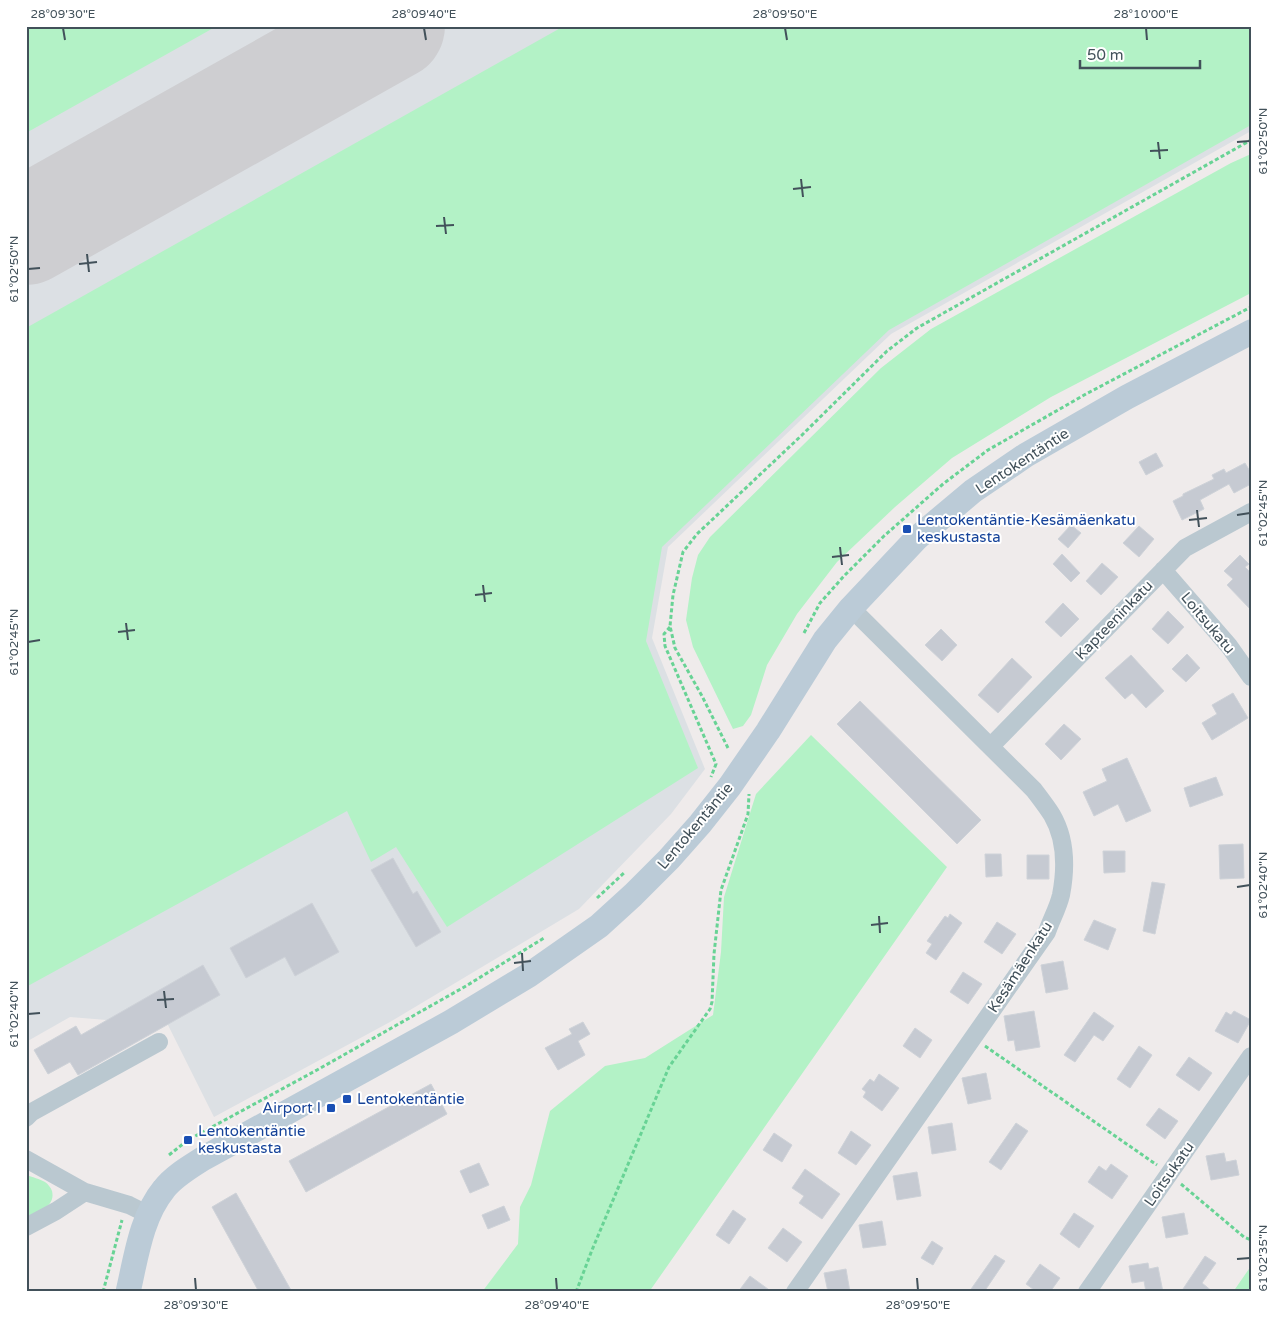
<svg xmlns="http://www.w3.org/2000/svg" width="1277" height="1318" viewBox="0 0 1277 1318" font-family="'Varela Round',sans-serif">
	<style>
		.airport { fill: #dce0e4 }
		.green { fill: #b3f2c6 }
		.lines { fill: none; stroke-linecap: round; stroke-linejoin: round }
		.runway { stroke: #ceced1; stroke-width: 108 }
		.building { fill: #c6cad2; stroke: #ced2d8 }
		.path { stroke: #68d395; stroke-width: 3; stroke-dasharray: 4 2.5; stroke-linecap: butt }
		.street { stroke: #bac8d0; stroke-width: 18 }
		.secondary { stroke: #bbcbd7; stroke-width: 25 }
		.ticks { fill: none; stroke: #42515a; stroke-width: 2 }
		.transit-dot { fill: #1a4fb4; stroke: #fff; stroke-width: 2 }
		.labels { text-anchor: middle; stroke-width: 4; stroke-linejoin: round; paint-order: stroke }
		.street-label { font-size: 15px; fill: #42515a; stroke: #fff }
		.transit-label { font-size: 15px; fill: #164399; stroke: #fff; text-anchor: start }
		.neatline { fill: none; stroke: #42515a; stroke-width: 2 }
		.ticks-label { font-size: 12px; text-anchor: middle; fill: #42515a }
	</style>
	<rect width="100%" height="100%" fill="#efebeb"/>
	<!-- airport -->
	<path class="airport" d="M26,26H1251V131L891,334L668,547L652,638L705,769L671,814L579,909L390,1022L214,1117L168,1025L70,1017L26,1042Z"/>
	<!-- green -->
	<path class="green" d="M26,26H217L26,133Z
		M564,26H1251V125L889,330L662,547L646,641L698,768L447,927L396,847L371,862L347,811L26,987V328Z
		M1251,154V293L1051,397L952,458L895,507L837,562L797,614L767,665L751,715L743,726L733,729L693,647L686,620L692,578L698,555L710,537L881,368L931,329L1231,163Z
		M811,735L947,867L649,1292H482L518,1244L520,1207L531,1185L550,1111L605,1066L645,1058L713,1015L721,952L724,897L756,794Z
		M26,1175C32,1177 40,1179 45,1182C48,1184 51,1188 52,1191C56,1207 37,1212 26,1217Z
		M1251,1266V1292H1233Z"/>
	<g class="lines">
		<!-- runway -->
		<path class="runway" d="M26,231L391,26"/>
	</g>
	<!-- building -->
	<path class="building" d="M1156,453L1163,466L1146,475L1139,462Z
		M1245,463L1251,473V484L1234,493L1229,484L1200,500L1204,509L1182,520L1173,501L1183,496V494L1214,479L1212,475L1224,469L1226,473Z
		M1071,525L1081,533L1068,548L1058,539Z
		M1139,526L1154,539L1139,557L1123,543Z
		M1062,554L1080,573L1071,582L1053,564Z
		M1240,555L1249,564L1245,567L1251,573V610L1227,585L1233,579L1224,571Z
		M1102,563L1118,577L1101,595L1086,581Z
		M1063,603L1079,619L1061,637L1045,622Z
		M1168,611L1184,627L1168,644L1152,629Z
		M941,629L957,645L942,661L925,645Z
		M1187,654L1200,668L1186,682L1172,669Z
		M1131,655L1164,691L1146,708L1132,693L1125,699L1105,678Z
		M1012,658L1032,677L998,713L978,695Z
		M1233,693L1248,718L1212,740L1202,723L1217,714L1212,705Z
		M860,701L981,820L957,844L837,724Z
		M1064,724L1081,739L1061,760L1045,744Z
		M1127,758L1151,811L1126,822L1118,804L1094,816L1083,792L1107,781L1102,769Z
		M1216,777L1223,795L1190,807L1184,788Z
		M1243,844L1244,878L1220,879L1219,845Z
		M1103,851H1125V872L1104,873Z
		M985,854H1001L1002,876L986,877Z
		M1027,855H1049V879H1027Z
		M393,858L413,894L417,891L441,932L416,947L371,870Z
		M1152,882L1165,884L1155,934L1143,931Z
		M312,903L339,952L295,976L285,957L246,978L230,948Z
		M950,914L962,923L936,960L926,953L932,944L927,941L945,916L948,918Z
		M1094,920L1116,929L1108,950L1084,940Z
		M997,922L1016,934L1002,954L984,942Z
		M1063,961L1068,989L1046,993L1041,965Z
		M203,965L220,995L78,1075L70,1062L48,1074L34,1050L76,1026L81,1035Z
		M963,972L982,984L968,1004L950,992Z
		M1034,1011L1040,1047L1016,1051L1014,1040L1008,1041L1004,1016Z
		M1234,1011L1251,1020L1238,1043L1215,1031L1226,1012L1231,1015Z
		M1094,1012L1114,1026L1103,1041L1094,1035L1075,1062L1064,1055Z
		M583,1022L590,1034L578,1041L585,1055L558,1070L545,1048L572,1034L569,1029Z
		M915,1028L932,1040L920,1058L903,1046Z
		M1139,1046L1152,1055L1130,1088L1117,1079Z
		M1189,1057L1212,1073L1199,1091L1176,1075Z
		M986,1073L991,1099L968,1104L962,1078Z
		M879,1074L899,1088L882,1111L863,1097L866,1092L862,1089L870,1079L874,1082Z
		M431,1084L447,1114L306,1192L289,1161Z
		M1159,1108L1178,1121L1165,1139L1146,1125Z
		M952,1123L956,1150L932,1154L928,1127Z
		M1016,1123L1028,1131L1001,1170L989,1162Z
		M851,1131L871,1145L856,1165L838,1153Z
		M774,1133L792,1145L782,1162L763,1150Z
		M1224,1153L1226,1162L1236,1160L1239,1175L1211,1180L1206,1156Z
		M479,1163L489,1185L470,1193L460,1171Z
		M1111,1164L1128,1176L1112,1199L1088,1182L1099,1166L1106,1171Z
		M805,1169L840,1194L822,1219L799,1203L804,1196L792,1188Z
		M917,1172L921,1196L897,1200L893,1176Z
		M236,1193L274,1260L292,1292H259L212,1207Z
		M504,1206L510,1220L488,1229L482,1215Z
		M733,1210L746,1219L729,1244L716,1235Z
		M1074,1213L1094,1226L1079,1248L1060,1234Z
		M1184,1213L1188,1234L1166,1238L1162,1217Z
		M882,1221L886,1245L863,1248L859,1225Z
		M783,1228L802,1242L787,1262L768,1248Z
		M932,1241L943,1248L933,1265L921,1258Z
		M995,1255L1005,1261L984,1292H969Z
		M1205,1256L1216,1263L1202,1283L1213,1292H1181Z
		M1148,1263L1149,1269L1158,1267L1163,1292H1146L1144,1281L1132,1283L1129,1266Z
		M1040,1264L1060,1278L1050,1292H1037L1026,1284Z
		M846,1269L850,1292H828L824,1273Z
		M750,1276L772,1292H738Z"/>
	<g class="lines">
		<!-- path -->
		<path class="path" d="M670,627L664,634L665,646L716,764L711,777
			M804,633L820,603L844,576L884,536L943,484L988,450L1086,394L1251,307
			M728,748L702,696L675,648L670,626L673,595L683,552L697,534L802,435L887,351L917,328L1251,140
			M597,898L625,872
			M985,1046L1157,1165
			M169,1155L188,1140L317,1070L466,986L544,938
			M1181,1184L1244,1237L1251,1240
			M103,1292L122,1220
			M576,1292L592,1250L669,1067L710,1009L712,1002L714,954L721,890L748,814L749,794"/>
		<!-- street -->
		<path class="street" d="M1163,570L1229,646L1251,677
			M991,746L1185,548L1251,512
			M26,1118L32,1112L159,1042
			M26,1159L85,1192L129,1205L149,1215
			M26,1227L56,1211L85,1192
			M795,1292L1047,932C1051,920 1058,908 1061,895C1066,869 1066,839 1052,815C1047,807 1040,798 1034,790L851,608
			M1087,1292L1251,1056"/>
		<!-- secondary -->
		<path class="secondary" d="M128,1292C136,1258 141,1217 164,1189C174,1176 190,1167 204,1158L451,1022L529,975L599,926L633,895L669,859L700,824L730,786L768,731L825,640L851,608L917,538L973,491L1026,455L1127,397L1251,332"/>
	</g>
	<!-- ticks -->
	<path class="ticks" d="M63,28L65,40M424,28L426,40M785,28L787,40M1146,28L1147,40M1158,142L1160,159M1237,142L1250,141M1150,151L1168,150M801,179L803,197M793,189L811,187M444,217L446,234M436,226L454,225M87,254L89,272M79,264L97,262M28,269L40,268M1197,510L1199,527M1237,515L1250,513M1189,520L1207,518M840,547L842,565M832,557L849,555M483,585L485,602M475,595L492,593M126,623L128,640M118,632L135,630M28,642L40,640M1237,887L1250,885M879,916L880,933M871,925L888,923M522,953L523,971M514,963L531,961M164,991L166,1008M157,1000L174,999M28,1014L40,1013M1237,1259L1250,1258M195,1278L196,1290M556,1278L557,1290M917,1278L918,1290"/>
	<!-- markers -->
	<g class="transit-dot">
		<rect x="902" y="524" width="10" height="10" rx="2.5"/>
		<rect x="342" y="1094" width="10" height="10" rx="2.5"/>
		<rect x="326" y="1103" width="10" height="10" rx="2.5"/>
		<rect x="183" y="1135" width="10" height="10" rx="2.5"/>
	</g>
	<g class="labels">
		<!-- street labels -->
		<g class="street-label">
			<text transform="translate(1022 461) rotate(-33)" y="5">Lentokentäntie</text>
			<text transform="translate(1114 620) rotate(-46)" y="5">Kapteeninkatu</text>
			<text transform="translate(1208 623) rotate(50)" y="5">Loitsukatu</text>
			<text transform="translate(695 826) rotate(-50)" y="5">Lentokentäntie</text>
			<text transform="translate(1020 967) rotate(-57)" y="5">Kesämäenkatu</text>
			<text transform="translate(1169 1174) rotate(-55)" y="5">Loitsukatu</text>
		</g>
		<!-- transit labels -->
		<g class="transit-label">
			<text x="917" y="525">Lentokentäntie-Kesämäenkatu<tspan x="917" dy="17">keskustasta</tspan></text>
			<text x="357" y="1104">Lentokentäntie</text>
			<text x="321" y="1113" text-anchor="end">Airport I</text>
			<text x="198" y="1136">Lentokentäntie<tspan x="198" dy="17">keskustasta</tspan></text>
		</g>
	</g>
	<!-- border -->
	<rect width="1277" height="1318" fill="none" stroke="#ffffff" stroke-width="55"/>
	<!-- scale -->
	<path d="M1080 60v8h120v-8" fill="none" stroke="#42515a" stroke-width="2.5"/>
	<text x="1087" y="60" font-size="15" fill="#42515a" stroke="#ffffff" stroke-width="4" paint-order="stroke">50 m</text>
	<rect x="28" y="28" width="1222" height="1262" class="neatline"/>
	<g class="ticks-label">
		<text x="63" y="18">28°09'30"E</text>
		<text x="424" y="18">28°09'40"E</text>
		<text x="785" y="18">28°09'50"E</text>
		<text x="1146" y="18">28°10'00"E</text>
		<text transform="translate(1263 141) rotate(-90)" y="4">61°02'50"N</text>
		<text transform="translate(14 269) rotate(-90)" y="4">61°02'50"N</text>
		<text transform="translate(1263 513) rotate(-90)" y="4">61°02'45"N</text>
		<text transform="translate(14 642) rotate(-90)" y="4">61°02'45"N</text>
		<text transform="translate(1263 885) rotate(-90)" y="4">61°02'40"N</text>
		<text transform="translate(14 1014) rotate(-90)" y="4">61°02'40"N</text>
		<text transform="translate(1263 1258) rotate(-90)" y="4">61°02'35"N</text>
		<text x="196" y="1309">28°09'30"E</text>
		<text x="557" y="1309">28°09'40"E</text>
		<text x="918" y="1309">28°09'50"E</text>
	</g>
</svg>
